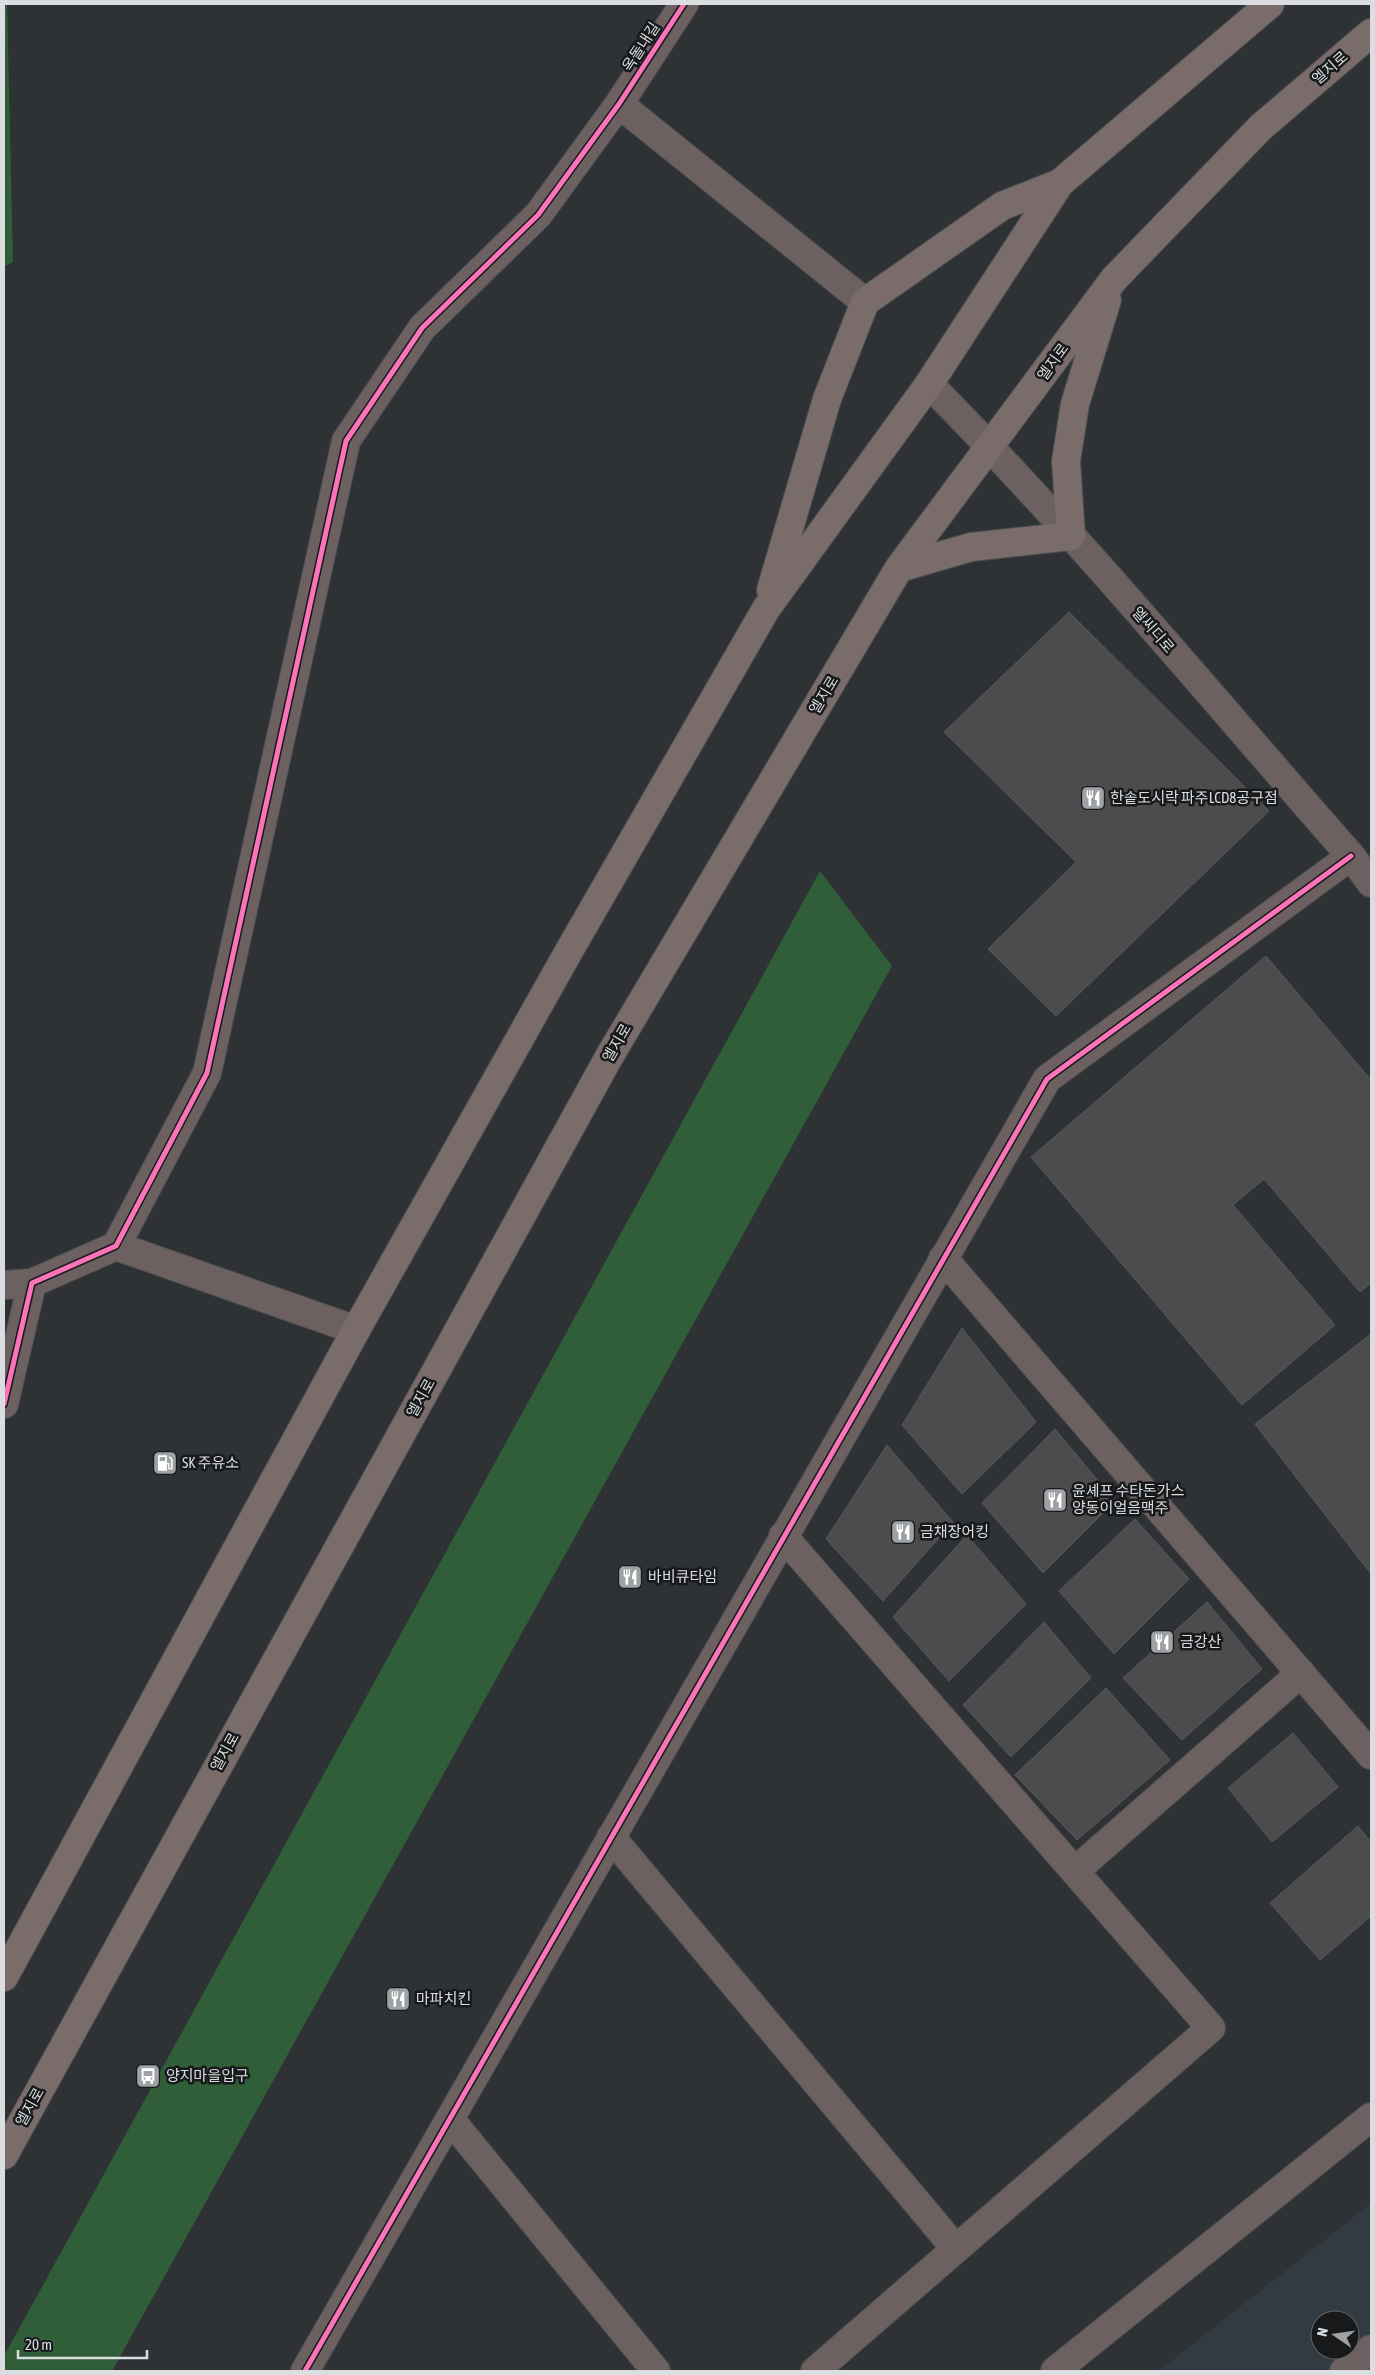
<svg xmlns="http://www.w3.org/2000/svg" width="1375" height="2375" viewBox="0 0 1375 2375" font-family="'Asap Condensed','Noto Sans KR',sans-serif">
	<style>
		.built { fill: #323a42; fill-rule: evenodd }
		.green { fill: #305e39 }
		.building { fill: #4c4c4e; stroke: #58595b }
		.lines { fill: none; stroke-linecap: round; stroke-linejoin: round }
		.street-casing { stroke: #4b4e4f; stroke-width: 30 }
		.secondary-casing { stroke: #4b4e4f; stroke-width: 30 }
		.street { stroke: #6c6160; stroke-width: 28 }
		.secondary { stroke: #796c6a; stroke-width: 28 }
		.cycleway-casing { stroke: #17191b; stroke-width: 8 }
		.cycleway { stroke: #fb73b8; stroke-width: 5 }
		.labels { text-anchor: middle; stroke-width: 5; stroke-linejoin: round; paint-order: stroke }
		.street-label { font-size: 15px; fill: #dbdee0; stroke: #17191b }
		.poi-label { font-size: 15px; fill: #dbdee0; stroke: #17191b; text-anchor: start }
	</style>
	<rect width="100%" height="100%" fill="#2f3234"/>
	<!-- built -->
	<path class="built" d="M1371,2203V2371H1159ZM1320,2320H1350V2350H1320Z"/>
	<!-- green -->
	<path class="green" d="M4,4H7L13,262L4,267Z
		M820,871L892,966L112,2371H4V2356Z"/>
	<!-- building -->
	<path class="building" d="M1069,612L1269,811L1056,1016L988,949L1076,862L944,732Z
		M1266,956L1371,1080V1283L1360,1292L1264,1179L1233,1205L1335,1325L1242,1405L1031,1157Z
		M962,1328L1036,1422L962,1494L902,1425Z
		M1371,1334V1574L1255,1424Z
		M1055,1429L1115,1501L1043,1573L982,1503Z
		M887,1445L953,1522L883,1601L826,1539Z
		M1135,1519L1189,1579L1114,1654L1059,1591Z
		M967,1535L1026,1604L949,1681L893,1617Z
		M1207,1602L1262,1669L1182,1740L1123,1678Z
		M1044,1622L1091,1678L1011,1757L963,1705Z
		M1106,1688L1170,1760L1077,1840L1015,1775Z
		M1293,1733L1338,1787L1272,1842L1228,1788Z
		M1358,1826L1371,1842V1916L1320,1960L1270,1903Z"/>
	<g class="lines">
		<defs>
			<path id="street" d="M619,104L865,302
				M929,384C1077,534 1212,698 1351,856L1371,883
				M116,1246L356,1330
				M943,1258L1371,1755
				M4,1285L32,1283
				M4,1404L32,1283L116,1246L207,1073L346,441L422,328L538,215L619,104L684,4
				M783,1536L1211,2028L815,2371
				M611,1837L956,2249
				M1075,1871L1301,1673
				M450,2119L656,2371
				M305,2371L1047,1079L1351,856
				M1055,2371L1371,2117
				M1344,2371L1371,2349"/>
			<path id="secondary" d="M899,568L971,547L1071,536L1066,461L1075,404L1107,300
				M771,590L827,399L865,302L1002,206L1060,183
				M4,1977L356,1330L569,951L766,609L929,384L1060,183L1270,4
				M4,2155L609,1057L899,568L1114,279L1261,127L1371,33"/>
		</defs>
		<!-- street casing -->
		<use href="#street" class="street-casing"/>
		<!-- secondary casing -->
		<use href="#secondary" class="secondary-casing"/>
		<!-- street -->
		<use href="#street" class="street"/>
		<!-- secondary -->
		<use href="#secondary" class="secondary"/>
		<defs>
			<path id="cycleway" d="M4,1404L32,1283L116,1246L207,1073L346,441L422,328L538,215L619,104L684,4
				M305,2371L1047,1079L1351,856"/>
		</defs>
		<!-- cycleway casing -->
		<use href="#cycleway" class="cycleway-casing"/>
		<!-- cycleway -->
		<use href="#cycleway" class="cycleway"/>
	</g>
	<!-- icons -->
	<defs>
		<symbol id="restaurant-square" viewBox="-11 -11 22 22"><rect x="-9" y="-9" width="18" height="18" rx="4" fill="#9fa2a4" stroke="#17191b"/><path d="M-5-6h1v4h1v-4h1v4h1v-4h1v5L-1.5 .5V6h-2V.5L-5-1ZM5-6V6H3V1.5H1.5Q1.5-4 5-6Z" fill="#fff"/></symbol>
		<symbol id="fuel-square" viewBox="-11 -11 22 22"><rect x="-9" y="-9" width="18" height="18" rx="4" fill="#9fa2a4" stroke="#17191b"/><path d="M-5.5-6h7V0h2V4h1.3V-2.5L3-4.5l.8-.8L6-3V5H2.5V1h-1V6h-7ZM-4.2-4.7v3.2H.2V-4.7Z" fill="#fff"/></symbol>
		<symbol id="bus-square" viewBox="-11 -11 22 22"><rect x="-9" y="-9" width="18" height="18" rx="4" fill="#9fa2a4" stroke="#17191b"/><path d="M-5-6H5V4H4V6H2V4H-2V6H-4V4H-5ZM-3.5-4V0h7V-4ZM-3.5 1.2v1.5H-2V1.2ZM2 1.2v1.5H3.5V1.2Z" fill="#fff"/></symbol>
	</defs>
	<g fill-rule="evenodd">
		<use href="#restaurant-square" x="1079" y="784" width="28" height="28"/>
		<use href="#fuel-square" x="151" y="1449" width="28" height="28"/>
		<use href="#restaurant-square" x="1041" y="1486" width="28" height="28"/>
		<use href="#restaurant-square" x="889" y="1518" width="28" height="28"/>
		<use href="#restaurant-square" x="616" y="1563" width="28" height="28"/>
		<use href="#restaurant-square" x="1148" y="1628" width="28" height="28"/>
		<use href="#restaurant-square" x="384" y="1985" width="28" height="28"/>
		<use href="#bus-square" x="134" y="2062" width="28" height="28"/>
	</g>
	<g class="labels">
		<!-- street labels -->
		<g class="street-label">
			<text transform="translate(641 47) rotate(-57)" y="5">옥돌내길</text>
			<text transform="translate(1330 68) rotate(-41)" y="5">엘지로</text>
			<text transform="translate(1053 362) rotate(-54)" y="5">엘지로</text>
			<text transform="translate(1153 630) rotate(49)" y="5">엘씨디로</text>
			<text transform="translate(824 695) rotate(-59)" y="5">엘지로</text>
			<text transform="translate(617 1043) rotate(-60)" y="5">엘지로</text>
			<text transform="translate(421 1398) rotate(-61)" y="5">엘지로</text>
			<text transform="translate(225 1752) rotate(-61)" y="5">엘지로</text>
			<text transform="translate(30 2107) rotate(-61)" y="5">엘지로</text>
		</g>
		<!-- poi labels -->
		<g class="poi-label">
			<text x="1110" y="803">한솥도시락 파주LCD8공구점</text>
			<text x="182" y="1468">SK 주유소</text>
			<text x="1072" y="1496">윤셰프 수타돈가스<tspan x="1072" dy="17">양동이얼음맥주</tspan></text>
			<text x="920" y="1537">금채장어킹</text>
			<text x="648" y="1582">바비큐타임</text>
			<text x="1180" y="1647">금강산</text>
			<text x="416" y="2004">마파치킨</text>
			<text x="166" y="2081">양지마을입구</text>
		</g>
	</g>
	<!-- border -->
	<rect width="1375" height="2375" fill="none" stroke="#dbdee0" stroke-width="10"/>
	<!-- north arrow -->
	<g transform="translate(1335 2335) rotate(283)"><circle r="24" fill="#17191b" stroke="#65686a"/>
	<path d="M0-4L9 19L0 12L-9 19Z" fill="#9fa2a4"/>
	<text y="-8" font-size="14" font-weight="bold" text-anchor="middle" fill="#dbdee0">N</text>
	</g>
	<!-- scale -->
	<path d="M18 2350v8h129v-8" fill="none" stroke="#dbdee0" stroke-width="2.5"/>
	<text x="25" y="2350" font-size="15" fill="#dbdee0" stroke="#17191b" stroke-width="4" paint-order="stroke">20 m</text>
</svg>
